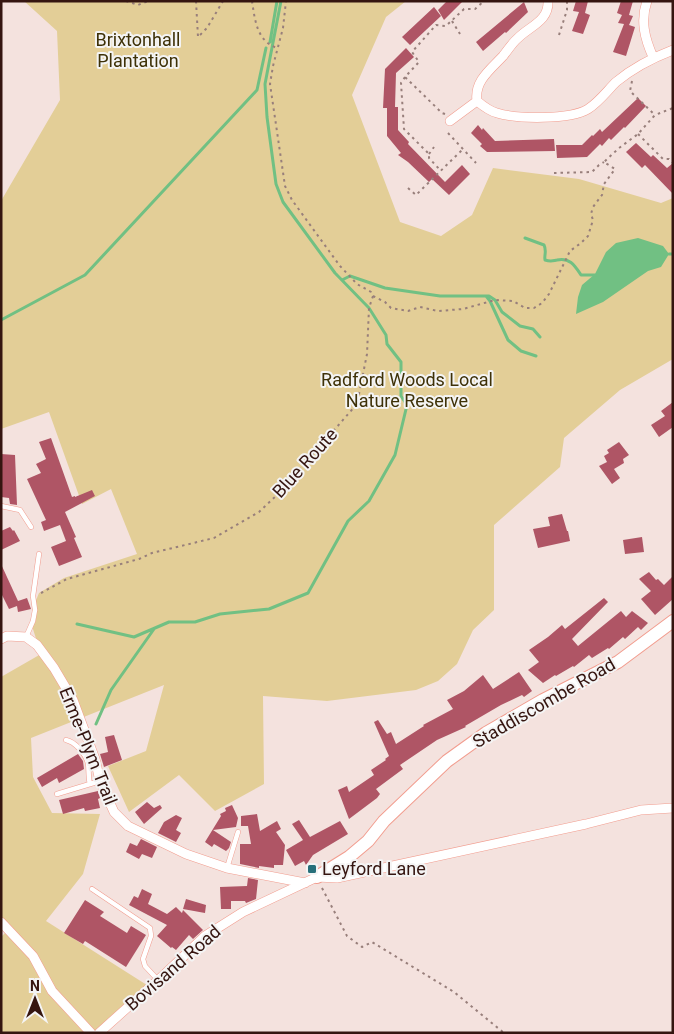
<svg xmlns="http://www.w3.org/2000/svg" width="674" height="1034" viewBox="0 0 674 1034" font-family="Roboto,sans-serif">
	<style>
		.green { fill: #e3ce97 }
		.water { fill: #71c083 }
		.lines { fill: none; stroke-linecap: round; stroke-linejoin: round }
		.stream { stroke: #71c083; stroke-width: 3 }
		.building { fill: #af5565 }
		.lane-casing { stroke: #f29d8f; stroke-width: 5.5 }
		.street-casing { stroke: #f29d8f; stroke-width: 10 }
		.secondary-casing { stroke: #f29d8f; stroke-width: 14 }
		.path { stroke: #987f7b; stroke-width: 2; stroke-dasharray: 2.5 4; stroke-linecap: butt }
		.lane { stroke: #fff; stroke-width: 4.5 }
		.street { stroke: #fff; stroke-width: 9 }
		.secondary { stroke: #fff; stroke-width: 12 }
		.poi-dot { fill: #276f7a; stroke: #f4f4f4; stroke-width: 2 }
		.labels { text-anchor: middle; stroke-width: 4; stroke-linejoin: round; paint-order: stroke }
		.park-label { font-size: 18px; fill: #3e3107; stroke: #f4f4f4 }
		.street-label { font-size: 18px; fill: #351510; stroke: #f4f4f4 }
		.poi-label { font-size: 18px; fill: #351510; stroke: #f4f4f4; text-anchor: start }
	</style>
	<rect width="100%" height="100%" fill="#f4e2de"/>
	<!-- green -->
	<path class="green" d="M24,1H406L386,17L352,95L400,222L441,236L472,215L493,168L579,179L661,203L673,198V359L620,390L564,438L560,467L494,525V610L473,630L457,664L438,681L416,690L327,701L263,696L264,784L215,811L179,775L129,812L108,766L146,751L164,685L31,738L33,777L52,813L100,814L83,874L46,921L150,987L99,1033H1V937L7,931L1,926V677L41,654L32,626V610L39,593L64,578L137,554L111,489L82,504L49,412L1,429V201L60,100L57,31Z"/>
	<!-- water -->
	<path class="water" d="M638,238L663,246L669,254L661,267L648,271L603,302L576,314L578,297L582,285L595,274L606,252L616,243Z"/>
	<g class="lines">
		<!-- stream -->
		<path class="stream" d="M270,42L277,1
			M525,238L544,245C547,251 544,255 545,260C551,262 552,261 557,260C570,257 575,266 581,275H595
			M669,254H673
			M342,280L350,276L385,288L440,296H489L495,300L502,312L520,326L533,329L540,337
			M486,296L490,301L508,340L521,351L536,356
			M1,320L85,275L257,90L266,48
			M77,624L134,637L169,622H195L220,614L269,609L308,593L348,521L369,501L395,455L407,405L401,396V362L387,344L386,335L369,308L335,273L283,202L276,184L267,117L265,84L281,1
			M96,724L111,690L154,629"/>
	</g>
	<!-- building -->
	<path class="building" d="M447,1H463L444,20L438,10Z
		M576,1H588L585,13L590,15L583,34L572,31L579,12L573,11Z
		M621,1H633L629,15L633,16L629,25L635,27L626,56L613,52L624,24L618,23L622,15L617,13Z
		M524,2L528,12L506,33L505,32L483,51L476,42Z
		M434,7L441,16L410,45L402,37Z
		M406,48L414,57L396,73L395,107H398V130L409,142L408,144L445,182L462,165L470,174L449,195L432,179L429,182L408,162L398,155L401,153L387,136V108H383L385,69Z
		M638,98L646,106L625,128L624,127L611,140L609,138L602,146L600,144L587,157L557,158L556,145H582L592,135L593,136L600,129L602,132Z
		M478,125L482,130L483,128L495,141L554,139L555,151L487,152L480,146L482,144L471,133Z
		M636,143L651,157L653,155L667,168L673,163V194L645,165L642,168L626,152Z
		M673,402V427L659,437L651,425L665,416L661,411Z
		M51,438L72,497L75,496V497L92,490L95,496L65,512L76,537L74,538L82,557L59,566L51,547L66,541L60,525L44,531L41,522L46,520L27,479L41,473L36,464L46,459L39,442Z
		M619,442L629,455L623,459L624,463L614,469L620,478L612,484L599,466L607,462L604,456L609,453L607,450Z
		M1,454L15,455L17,505L10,504L9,498L1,497Z
		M562,514L567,531H568L570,541L538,548L533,529L550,526L548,517Z
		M10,527L13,531L14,530L20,541L1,550V531Z
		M642,537L644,552L625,554L623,540Z
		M1,564L18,601L27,598L31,609L18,612L17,606L9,609L1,593Z
		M649,572L656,580L658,579L664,585L673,576V599L655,615L641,599L651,591L639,579Z
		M604,598L608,602L572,639L578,646L621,611L626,617L632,611L648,623L641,630L638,627L625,639L623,637L609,649L608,648L592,658L589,655L574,667L573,666L556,676L555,675L543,683L528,670L539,662L529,650L548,637L562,625L565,629Z
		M519,672L532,691L524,697L522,695L501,705L465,726L466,727L437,740L400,765L403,769L376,789L380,794L377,798L349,819L338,790L347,786L349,792L374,775L371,770L386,760L385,759L389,756L374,722L378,720L387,734L391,732L396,744L424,726L423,725L453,709L447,700L464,691L483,675L493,689Z
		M114,735L122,760L104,767L100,754L108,752L105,737Z
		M78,754L83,761L84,769L59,783L57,778L42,787L37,778Z
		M98,791L100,798L98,799L100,808L85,811L84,808L63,814L59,800Z
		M147,802L154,808L160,805L162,808L144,824L135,812Z
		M232,805L238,818L236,827L213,830L231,842L229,848L226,851L214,844L212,847L205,842L221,816L220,814L226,811L225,808Z
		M257,814L260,831L277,821L281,829L276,832L285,845L283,865H274V868L259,866V868L240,864V844H251L248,826H241V816Z
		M176,815L182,818L176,830L181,833L176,842L158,833L164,822Z
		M299,820L310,837L340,821L348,834L313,855L306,865L304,861L295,866L286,850L303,840L292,824Z
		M141,839L157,847L152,858L142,854L139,859L126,852L130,843L137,846Z
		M248,878L258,880L256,899L246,903L245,901H231V909H221L220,887L247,886Z
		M142,889L152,894L148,904L167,914L176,907L182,913L183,910L203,930L193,939L189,935L176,950L172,947L171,948L157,936L167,925L129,905L134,896L138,898Z
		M186,899L206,905L205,913L183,909Z
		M85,900L104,912L100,916L127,933L131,926L146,935L126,967L85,941L83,944L64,933Z"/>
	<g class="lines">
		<defs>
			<path id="lane" d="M1,506L20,510L31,527
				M26,637L33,621L35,610L33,596L39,554
				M66,740C75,742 85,753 88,763C89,769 88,777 90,784
				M57,794L100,781
				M227,868L238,832
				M92,889L150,928L151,936L143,959L145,966L158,980"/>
			<path id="street" d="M647,1C640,21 645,39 653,57
				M477,101C483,106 489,111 497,113C517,119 570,120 588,109C599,102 607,91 616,82C633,68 652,58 673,50
				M450,121L477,101C474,81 491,69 503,56C508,50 512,43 518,38C530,26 549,21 548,1
				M1,639L7,636L26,637L37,645L54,668L73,700L95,759L100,781L114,812L128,826L186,854L227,868L305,883
				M1,922L33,956L52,991L91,1033
				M99,1033L167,972L205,936L243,912L317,877L337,878L586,824L641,810L673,808"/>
			<path id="secondary" d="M317,877L349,857L368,841L384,821L447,761L486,733L543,700L618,662L673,621"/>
		</defs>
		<!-- lane casing -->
		<use href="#lane" class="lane-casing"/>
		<!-- street casing -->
		<use href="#street" class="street-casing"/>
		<!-- secondary casing -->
		<use href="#secondary" class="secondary-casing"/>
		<!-- path -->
		<path class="path" d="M126,1L138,5L148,1
			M196,1L198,37L207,28L223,1
			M252,1C255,21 257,41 277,48
			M452,21L460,34
			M559,35L567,10V1
			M405,77L401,83L404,129L429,154V158L441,171
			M632,81L630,91L655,115
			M445,114L442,113L405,77L419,62L412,52L436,25L446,26L464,9H475L484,1
			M448,133L476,163
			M638,134L663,159H669L673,163
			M429,154L434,147
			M554,173L592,172L599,165L604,162
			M408,188L416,195L463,149
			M373,296L385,302L391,308L408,311L420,307L438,311L463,309L495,300L513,301L525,308H534L542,303L549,294L570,251L581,243L588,236L593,220L591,214L593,207L602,195L604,184L615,169L604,162L619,148L638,134L655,115L673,108
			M41,593L67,579L139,559L152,553L214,538L259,512L277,495L357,404L367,354L369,308L373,296L371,292L357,284L340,266L292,200L285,186L270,84L273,66L283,28L286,1
			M322,888L347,936L362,947L372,942L454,992L504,1033"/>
		<!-- lane -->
		<use href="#lane" class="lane"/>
		<!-- street -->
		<use href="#street" class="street"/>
		<!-- secondary -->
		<use href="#secondary" class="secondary"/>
	</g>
	<!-- markers -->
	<rect class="poi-dot" x="307" y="864" width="10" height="10" rx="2.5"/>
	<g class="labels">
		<!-- park labels -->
		<g class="park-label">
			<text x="138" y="46">Brixtonhall<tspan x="138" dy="21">Plantation</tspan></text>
			<text x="407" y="386">Radford Woods Local<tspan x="407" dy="21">Nature Reserve</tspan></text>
		</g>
		<!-- street labels -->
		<g class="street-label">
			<text transform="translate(305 463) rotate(-48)" y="6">Blue Route</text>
			<text transform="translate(544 703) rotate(-30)" y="6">Staddiscombe Road</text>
			<text transform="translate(88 746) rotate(68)" y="6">Erme-Plym Trail</text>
			<text transform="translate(173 968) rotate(-41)" y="6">Bovisand Road</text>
		</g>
		<!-- poi labels -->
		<g class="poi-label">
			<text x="322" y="875">Leyford Lane</text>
		</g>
	</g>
	<!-- border -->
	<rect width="674" height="1034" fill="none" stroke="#351510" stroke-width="5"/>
	<!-- north arrow -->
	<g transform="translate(35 999)" stroke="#f4f4f4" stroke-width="4" paint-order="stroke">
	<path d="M0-4L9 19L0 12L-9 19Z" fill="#351510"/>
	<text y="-8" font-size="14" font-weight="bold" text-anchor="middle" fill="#351510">N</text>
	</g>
</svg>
